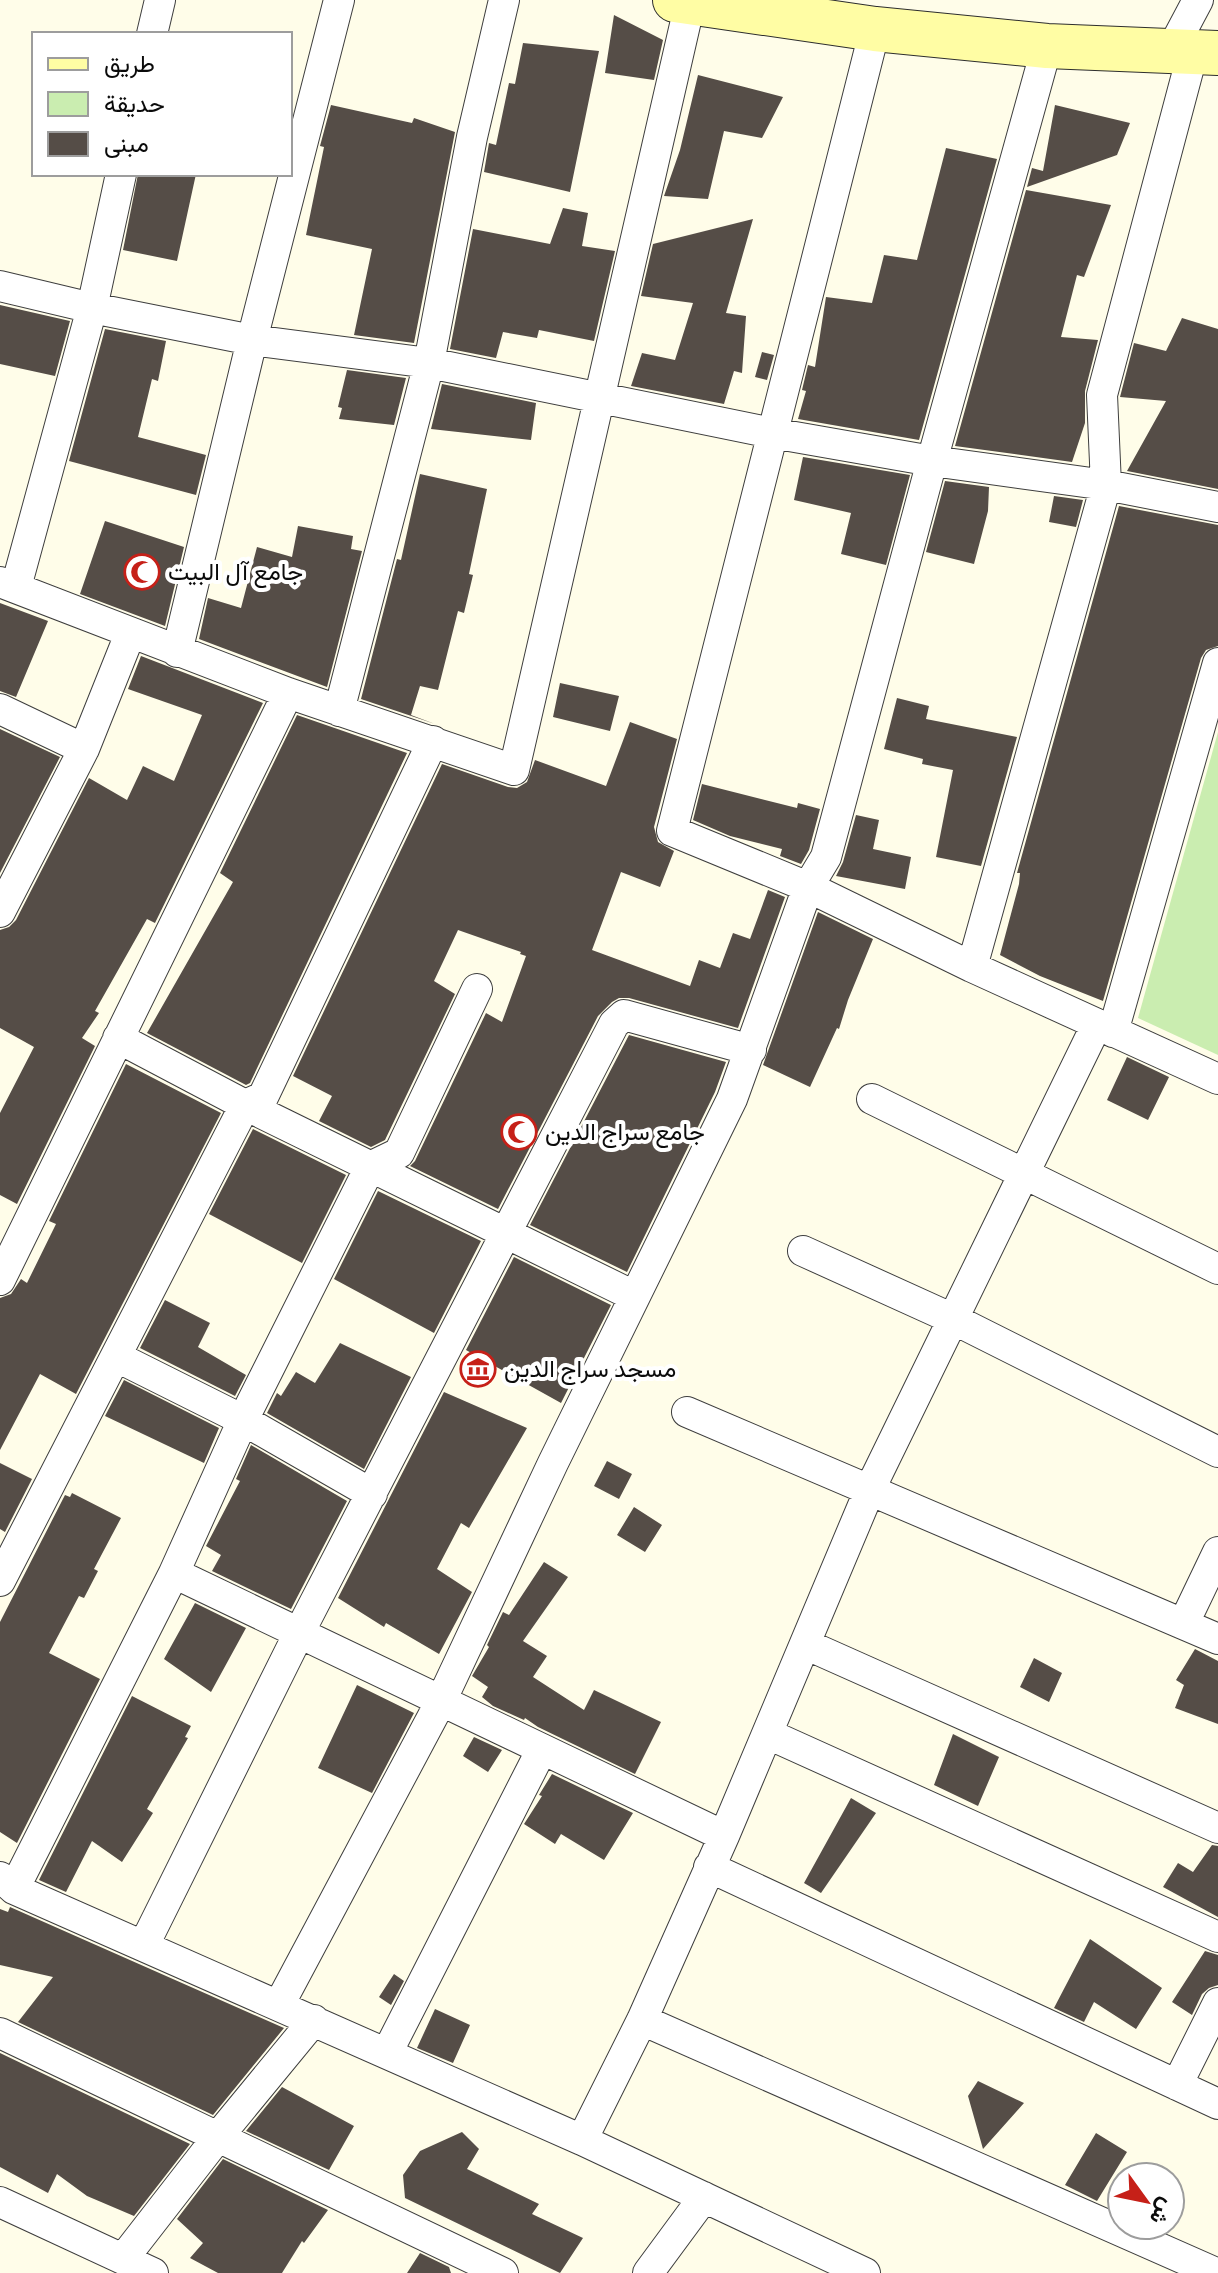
<svg xmlns="http://www.w3.org/2000/svg" width="1218" height="2273" viewBox="0 0 1218 2273" font-family="'Source Serif 4',Vazirmatn,serif">
	<style>
		.green { fill: #caedb0 }
		.building { fill: #554d47 }
		.lines { fill: none; stroke-linecap: round; stroke-linejoin: round }
		.street-casing { stroke: #3e3e3e; stroke-width: 32 }
		.secondary-casing { stroke: #2d2d2d; stroke-width: 46 }
		.street { stroke: #fff; stroke-width: 30 }
		.secondary { stroke: #fffda4; stroke-width: 44 }
		.labels { text-anchor: middle; stroke-width: 8; stroke-linejoin: round; paint-order: stroke }
		.poi-label { font-size: 24px; fill: #0b0b0b; stroke: #fff; text-anchor: start }
	</style>
	<rect width="100%" height="100%" fill="#fffde9"/>
	<!-- green -->
	<path class="green" d="M1218,732V1055L1138,1018Z"/>
	<!-- building -->
	<path class="building" d="M614,15L663,40L654,80L605,73Z
		M523,43L599,51L570,192L484,172L489,143L496,145L509,83L515,84Z
		M698,75L783,97L762,138L724,131L708,199L664,196L680,150Z
		M331,105L412,123L414,118L455,132L414,343L354,335L372,249L306,235L324,147L320,146Z
		M1055,105L1130,123L1117,155L1027,187L1032,168L1043,171Z
		M946,148L997,159L919,440L798,419L806,391L802,390L808,365L815,367L826,297L872,303L884,255L917,260Z
		M138,174H196L177,261L123,250Z
		M1026,190L1111,205L1084,277L1077,275L1061,337L1098,340L1085,391V423L1072,462L955,446Z
		M563,208L588,213L582,246L615,251L594,341L539,330L537,338L503,332L496,358L450,349L473,229L550,244Z
		M753,219L726,313L746,316L742,373L734,371L724,404L631,386L642,353L675,360L693,303L641,296L653,244Z
		M0,305L70,321L55,376L0,364Z
		M1182,318L1218,329V489L1127,471L1166,401L1120,397L1134,343L1166,351Z
		M105,329L166,341L158,381L152,379L138,437L206,455L196,495L69,461Z
		M762,352L774,355L767,380L755,377Z
		M347,370L406,378L394,425L339,419L342,408L338,407Z
		M442,384L536,403L531,440L431,429Z
		M803,457L910,475L886,565L841,554L851,513L794,500Z
		M420,474L487,489L469,574L473,575L464,613L458,611L438,690L420,686L411,715L435,724L361,699L397,559L401,560Z
		M945,481L989,487L988,511L974,564L926,552Z
		M1054,496L1083,500L1076,527L1049,522Z
		M1119,506L1218,525V646L1206,650L1201,658L1103,1001L1040,976L1000,955L1019,884L1020,873H1017Z
		M105,521L184,547L165,626L80,594Z
		M298,526L353,536L351,549L362,551L327,687L199,639L208,598L241,608L257,547L292,557Z
		M0,603L48,621L16,697L0,691Z
		M141,656L263,703L155,923L147,919L95,1011L99,1013L82,1038L95,1046L17,1204L0,1195V1113L34,1047L0,1028V930L9,927L16,920L89,778L127,800L143,766L174,781L202,715L128,689Z
		M560,683L619,696L610,731L553,717Z
		M897,698L929,706L926,719L1017,737L981,866L936,857L953,770L922,764L923,759L884,749Z
		M297,715L407,753L250,1083L246,1085L147,1033L233,882L220,873Z
		M630,722L677,739L654,827L658,842L674,851L660,887L621,872L592,950L690,986L699,960L720,968L733,933L750,939L768,890L785,897L738,1028L629,998H619L612,1002L598,1016L498,1209L410,1166L415,1161L486,1013L502,1022L526,956L520,954L521,952L458,930L434,981L455,994L385,1140L371,1147L319,1121L332,1096L293,1076L442,764L508,787L517,788L527,782L535,760L606,786Z
		M0,729L60,757L0,873Z
		M702,784L797,808L798,803L820,809L809,850L801,864L780,856L782,849L730,836L693,820Z
		M856,815L879,820L873,849L911,857L905,889L836,876L843,862Z
		M818,912L873,939L848,1000L839,1029L837,1028L810,1087L763,1065Z
		M629,1035L726,1062L715,1092L627,1272L530,1225Z
		M1127,1057L1169,1077L1148,1120L1107,1100Z
		M126,1064L221,1113L76,1394L40,1374L0,1450V1298L11,1294L21,1279L27,1283L56,1224L49,1221Z
		M253,1129L346,1175L302,1263L209,1214Z
		M378,1191L481,1241L434,1333L334,1279Z
		M514,1257L611,1305L561,1403L466,1350Z
		M165,1300L210,1323L198,1347L246,1375L235,1396L140,1348Z
		M340,1343L411,1377L364,1469L267,1413L277,1393L281,1396L296,1372L315,1383Z
		M124,1380L219,1428L204,1463L105,1416Z
		M444,1392L527,1428L469,1528L461,1523L437,1569L472,1592L439,1654L386,1623L384,1627L338,1598Z
		M251,1445L347,1501L291,1609L212,1571L221,1555L206,1546L240,1481L236,1479Z
		M607,1461L632,1474L619,1499L594,1486Z
		M0,1463L32,1479L5,1532L0,1529Z
		M72,1493L121,1518L94,1569L98,1571L84,1598L79,1596L49,1653L100,1679L17,1843L0,1832V1622L65,1495L70,1497Z
		M634,1507L662,1525L645,1552L617,1535Z
		M544,1562L568,1577L523,1641L547,1656L533,1677L584,1710L594,1690L661,1722L635,1774L538,1727L525,1718L524,1720L493,1706L482,1697L488,1687L472,1676L489,1647L487,1645L503,1612L509,1615Z
		M195,1603L246,1628L211,1692L164,1659Z
		M1195,1649L1218,1661V1724L1175,1708L1184,1685L1176,1680Z
		M1034,1658L1062,1673L1049,1702L1020,1687Z
		M357,1685L414,1713L372,1793L318,1768Z
		M132,1696L191,1726L185,1737L188,1738L147,1809L153,1813L122,1862L92,1841L66,1892L39,1880Z
		M953,1734L999,1757L978,1806L934,1785Z
		M474,1737L502,1750L488,1772L463,1756Z
		M552,1774L633,1813L604,1860L561,1834L555,1844L524,1824L542,1796L539,1795Z
		M851,1798L876,1813L821,1893L804,1883Z
		M1212,1845L1218,1846V1917L1163,1887L1178,1863L1193,1872Z
		M10,1907L284,2028L213,2115L18,2022L53,1977L0,1965V1909L8,1912Z
		M1090,1939L1162,1988L1136,2029L1094,2002L1084,2022L1054,2008Z
		M1205,1951L1218,1955V1985L1209,1988L1202,1994L1192,2015L1172,2002Z
		M394,1974L404,1981L391,2005L379,1997Z
		M435,2009L470,2025L453,2063L417,2048Z
		M0,2053L190,2144L134,2216L87,2196L57,2174L48,2193L0,2167Z
		M978,2081L1024,2103L983,2149L968,2096Z
		M282,2087L354,2126L329,2170L246,2131Z
		M462,2132L479,2149L467,2169L539,2204L532,2214L583,2238L560,2273L405,2198L403,2175L420,2151Z
		M1096,2133L1127,2152L1097,2201L1065,2185Z
		M223,2159L328,2210L304,2243L302,2241L282,2273H218L190,2258L203,2243L177,2219Z
		M420,2253L449,2267L451,2273H407Z"/>
	<g class="lines">
		<defs>
			<path id="street" d="M875,29L672,831L808,887L972,967L1218,1079
				M152,34L160,0
				M1171,51L1198,0
				M0,286L92,308L252,340L429,363L772,433L932,461L1106,485L1218,507
				M0,582L288,693L514,770L690,3
				M16,587L92,308L121,174
				M177,652L252,340L339,0
				M0,709L84,749
				M339,711L429,363L472,137L504,0
				M0,912L84,749L130,634
				M972,967L1106,485L1102,395L1193,52
				M1113,1032L1218,663
				M118,1038L245,1105L634,1296
				M872,1099L1218,1269
				M803,1251L953,1319L1218,1452
				M0,1280L288,693
				M117,1357L243,1420L372,1494
				M687,1412L1218,1639
				M174,1573L243,1420L370,1167L399,1153L477,989
				M0,1581L245,1105L263,1097L433,741
				M1184,1623L1218,1552
				M805,1644L1218,1828
				M768,1734L1218,1937
				M724,1836L870,1489L1097,1024
				M709,1867L1218,2104
				M0,1877L14,1889L582,2140L865,2273
				M14,1889L174,1573L724,1836L642,2020L582,2140
				M144,1945L299,1633L614,1024L624,1015L751,1050
				M279,2005L441,1701L553,1463L732,1099L808,887L826,857L932,461L1047,46
				M642,2020L1216,2273
				M0,2033L503,2273
				M387,2053L542,1749
				M1177,2085L1218,2003
				M0,2202L153,2273
				M123,2259L217,2138L314,2020
				M648,2273L704,2197"/>
			<path id="secondary" d="M675,0L875,29L1047,46L1218,53"/>
		</defs>
		<!-- street casing -->
		<use href="#street" class="street-casing"/>
		<!-- secondary casing -->
		<use href="#secondary" class="secondary-casing"/>
		<!-- street -->
		<use href="#street" class="street"/>
		<!-- secondary -->
		<use href="#secondary" class="secondary"/>
	</g>
	<!-- icons -->
	<defs>
		<symbol id="mosque-ring" viewBox="-11 -11 22 22"><circle r="9.5" fill="#fff" stroke="#c62018" stroke-width="1.5"/><path d="M3.5-4.9A6 6 0 1 0 3.5 4.9A5 5 0 1 1 3.5-4.9Z" fill="#c62018"/></symbol>
		<symbol id="museum-ring" viewBox="-11 -11 22 22"><circle r="9.5" fill="#fff" stroke="#c62018" stroke-width="1.5"/><path d="M0-6L6-3V-2H-6V-3ZM-5-1h2V3h-2ZM-1-1h2V3h-2ZM3-1h2V3H3ZM-6 4H6V6H-6Z" fill="#c62018"/></symbol>
	</defs>
	<g fill-rule="evenodd">
		<use href="#mosque-ring" x="122" y="552" width="40" height="40"/>
		<use href="#mosque-ring" x="499" y="1112" width="40" height="40"/>
		<use href="#museum-ring" x="458" y="1349" width="40" height="40"/>
	</g>
	<g class="labels">
		<!-- poi labels -->
		<g class="poi-label">
			<text x="168" y="580">جامع آل البيت</text>
			<text x="545" y="1140">جامع سراج الدين</text>
			<text x="504" y="1377">مسجد سراج الدين</text>
		</g>
	</g>
	<!-- legend -->
	<rect x="32" y="32" width="260" height="144" fill="#ffffff" stroke="#9d9d9d" stroke-width="2"/>
	<rect x="48" y="58" width="40" height="12" fill="#fffda4" stroke="#9d9d9d" stroke-width="2"/>
	<text x="104" y="72" font-size="24" fill="#0b0b0b">طريق</text>
	<rect x="48" y="92" width="40" height="24" fill="#caedb0" stroke="#9d9d9d" stroke-width="2"/>
	<text x="104" y="112" font-size="24" fill="#0b0b0b">حديقة</text>
	<rect x="48" y="132" width="40" height="24" fill="#554d47" stroke="#9d9d9d" stroke-width="2"/>
	<text x="104" y="152" font-size="24" fill="#0b0b0b">مبنى</text>
	<!-- north arrow -->
	<g transform="translate(1146 2201) rotate(123)"><circle r="38" fill="#ffffff" stroke="#9d9d9d" stroke-width="2"/>
	<path d="M0-6L14 30L0 20L-14 30Z" fill="#c62018"/>
	<text y="-12" font-size="22" font-weight="bold" text-anchor="middle" fill="#0b0b0b">ش</text>
	</g>
</svg>
